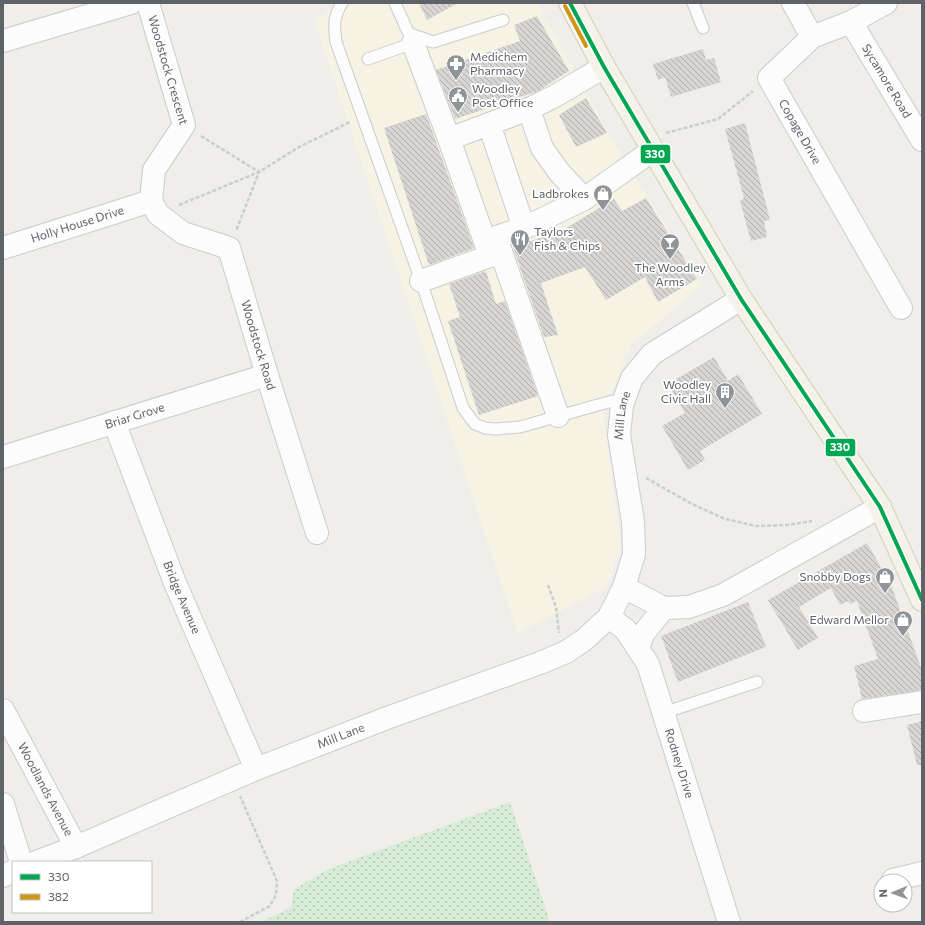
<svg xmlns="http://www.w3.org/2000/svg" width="925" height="925" viewBox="0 0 925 925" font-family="Commissioner,sans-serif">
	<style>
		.commercial { fill: #f7f3e4 }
		.park { fill: url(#park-dots) }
		.building { fill: url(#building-back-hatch) }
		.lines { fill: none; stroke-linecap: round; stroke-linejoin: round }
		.lane-casing { stroke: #cbcccc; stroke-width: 13 }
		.street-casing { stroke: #cbcccc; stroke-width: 24 }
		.primary-casing { stroke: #d7ceb8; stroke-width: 24 }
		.path { stroke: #cacfcc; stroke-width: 2.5; stroke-dasharray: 4 2; stroke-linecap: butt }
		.lane { stroke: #fdfcfc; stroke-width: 11 }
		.street { stroke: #fdfcfc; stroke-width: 22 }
		.primary { stroke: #f4f2e9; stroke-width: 22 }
		.bus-1-casing { stroke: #fff; stroke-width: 7 }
		.bus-2-casing { stroke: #fff; stroke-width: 7 }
		.bus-1 { stroke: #00a651; stroke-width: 4 }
		.bus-2 { stroke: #d1951a; stroke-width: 4 }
		.labels { text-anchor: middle; stroke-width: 3.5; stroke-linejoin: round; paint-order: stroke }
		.poi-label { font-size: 12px; fill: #5f6368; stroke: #fff; text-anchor: end }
		.street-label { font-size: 12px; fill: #5f6368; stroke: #fff }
		.line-badge { stroke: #fff; stroke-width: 1.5 }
		.badge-label { font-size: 11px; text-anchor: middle; font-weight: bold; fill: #fff }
	</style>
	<defs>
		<pattern id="park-dots" width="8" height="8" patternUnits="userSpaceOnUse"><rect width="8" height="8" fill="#d8ebd6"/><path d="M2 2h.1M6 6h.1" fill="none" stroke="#b2c2b1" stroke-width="1.8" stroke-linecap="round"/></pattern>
		<pattern id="building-back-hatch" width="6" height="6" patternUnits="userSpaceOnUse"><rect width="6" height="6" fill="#d6d5d3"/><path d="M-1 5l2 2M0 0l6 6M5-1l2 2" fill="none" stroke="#b1b0af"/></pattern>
	</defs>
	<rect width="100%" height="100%" fill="#efeeea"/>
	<!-- commercial -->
	<path class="commercial" d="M343,3H537L610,136L702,285L631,345L603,413L621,546L607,587L518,633L314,19Z"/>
	<!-- park -->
	<path class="park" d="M510,802L550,922H261L291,908L294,889L329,869Z"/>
	<!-- building -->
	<path class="building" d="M419,3H458L427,20Z
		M537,16L569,71L538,91L455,119L436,70L520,41L514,25Z
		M703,49L706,60L714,58L721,82L671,97L665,77L658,80L653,64Z
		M586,98L607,133L576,147L559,115Z
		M426,114L474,248L429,265L384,128Z
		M745,123L770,220L764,221L767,237L751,241L740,201L744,198L725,129Z
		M646,198L697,279L658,302L645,277L606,300L585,267L541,283L558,335L544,337L513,247L563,230L614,199L622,211Z
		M486,271L496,304L505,301L538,396L479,415L448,321L460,317L449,284Z
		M714,357L728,381L738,374L762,414L700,451L705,460L688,470L662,426L685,413L668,384Z
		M867,543L891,585L922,670V690L862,699L854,666L878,659L857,601L850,604L848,601L840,605L831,588L799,607L818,638L798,650L768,600Z
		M748,602L766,647L678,682L661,636Z
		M922,721V765H917L907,725Z"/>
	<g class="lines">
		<defs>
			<path id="lane" d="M342,3C333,18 334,26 336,42L421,281L463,408L475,424L485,428L496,429L520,427L612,401L622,405
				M693,3L703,28
				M410,34L433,42L503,20
				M368,59L413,43L395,3
				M663,713L757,682"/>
			<g id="street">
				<path id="s1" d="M148,3L184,125L154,170L151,201"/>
				<path d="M793,3L812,37"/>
				<path id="s2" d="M886,3L851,22L812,37L769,78L901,308"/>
				<path id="s3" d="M851,22L922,140"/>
				<path d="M3,41L131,3"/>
				<path d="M413,43L449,139L490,256"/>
				<path d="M529,109L542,148L559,172L584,199"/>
				<path d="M489,124L524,228"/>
				<path d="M449,139L529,109L555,96L604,67"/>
				<path id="s4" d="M151,201L158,214L183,233L229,248L267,375L317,533"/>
				<path id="s5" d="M3,248L151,201"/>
				<path d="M501,252L496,237L524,228L584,199L653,150"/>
				<path d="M421,281L501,252L558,416"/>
				<path id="s6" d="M114,422L175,583L256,769"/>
				<path id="s7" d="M3,457L267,375"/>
				<path d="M624,587L664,608L689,607L723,595L880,507"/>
				<path id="s8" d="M609,617L625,629L648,664L729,922"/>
				<path d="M638,648L643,634L664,608"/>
				<path id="s9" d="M3,710L76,847"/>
				<path d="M864,711L922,702"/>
				<path d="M3,804L21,862"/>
				<path id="s10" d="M36,862L76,847L256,769L387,718L540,663L566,652L584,640L609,617L624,587L634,554L633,522L619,435L622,405L632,378L652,354L741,299"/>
				<path d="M3,876L13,871"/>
				<path d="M893,880L922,873"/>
			</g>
			<path id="primary" d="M570,3L604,67L741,299L880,507L922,600"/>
		</defs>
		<!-- lane casing -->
		<use href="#lane" class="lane-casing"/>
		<!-- street casing -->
		<use href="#street" class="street-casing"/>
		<!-- primary casing -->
		<use href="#primary" class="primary-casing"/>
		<!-- path -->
		<path class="path" d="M666,133L718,119L753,91
			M201,136L259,172L236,231
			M179,205L259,172L299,147L350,122
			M646,478L692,504L725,519L756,526L787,525L812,521
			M548,585L556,607L559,633
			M240,922L270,906L276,895L277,881L240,796"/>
		<!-- lane -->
		<use href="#lane" class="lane"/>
		<!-- street -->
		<use href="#street" class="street"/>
		<!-- primary -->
		<use href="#primary" class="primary"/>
		<defs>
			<path id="bus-1" d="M570,3L604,67L741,299L880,507L922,600"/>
			<path id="bus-2" d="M565,6L586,46"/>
		</defs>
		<!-- bus-1 casing -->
		<use href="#bus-1" class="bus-1-casing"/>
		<!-- bus-2 casing -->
		<use href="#bus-2" class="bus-2-casing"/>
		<!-- bus-1 -->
		<use href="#bus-1" class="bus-1"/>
		<!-- bus-2 -->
		<use href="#bus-2" class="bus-2"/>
	</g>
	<!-- icons -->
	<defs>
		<symbol id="pharmacy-pin" viewBox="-11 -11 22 30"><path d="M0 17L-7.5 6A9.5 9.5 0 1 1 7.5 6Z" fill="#919496" stroke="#fff"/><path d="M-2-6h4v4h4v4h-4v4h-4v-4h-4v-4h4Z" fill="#fff"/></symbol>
		<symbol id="civic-pin" viewBox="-11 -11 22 30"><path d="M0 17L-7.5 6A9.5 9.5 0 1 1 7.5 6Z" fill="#919496" stroke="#fff"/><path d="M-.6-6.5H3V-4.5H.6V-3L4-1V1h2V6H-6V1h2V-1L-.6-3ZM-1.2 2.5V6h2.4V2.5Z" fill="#fff"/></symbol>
		<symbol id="shop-pin" viewBox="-11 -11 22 30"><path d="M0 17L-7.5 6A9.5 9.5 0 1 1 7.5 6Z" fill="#919496" stroke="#fff"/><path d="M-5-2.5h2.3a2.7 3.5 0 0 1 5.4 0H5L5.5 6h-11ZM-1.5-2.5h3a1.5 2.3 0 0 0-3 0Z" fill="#fff"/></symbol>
		<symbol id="restaurant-pin" viewBox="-11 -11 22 30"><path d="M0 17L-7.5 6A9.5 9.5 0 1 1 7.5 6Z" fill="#919496" stroke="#fff"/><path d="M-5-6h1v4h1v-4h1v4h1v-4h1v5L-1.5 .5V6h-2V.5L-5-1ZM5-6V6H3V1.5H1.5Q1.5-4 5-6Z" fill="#fff"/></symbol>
		<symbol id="bar-pin" viewBox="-11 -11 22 30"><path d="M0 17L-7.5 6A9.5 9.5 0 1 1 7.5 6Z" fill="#919496" stroke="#fff"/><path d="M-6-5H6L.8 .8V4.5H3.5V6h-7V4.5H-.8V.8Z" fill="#fff"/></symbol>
		<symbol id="building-pin" viewBox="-11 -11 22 30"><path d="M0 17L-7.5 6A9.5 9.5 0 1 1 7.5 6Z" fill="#919496" stroke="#fff"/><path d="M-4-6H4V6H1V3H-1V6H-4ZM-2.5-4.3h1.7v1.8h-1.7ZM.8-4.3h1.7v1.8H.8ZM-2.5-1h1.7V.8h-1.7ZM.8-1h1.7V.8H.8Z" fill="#fff"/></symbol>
	</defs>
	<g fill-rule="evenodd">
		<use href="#pharmacy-pin" x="445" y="53" width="22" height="30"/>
		<use href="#civic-pin" x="447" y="85" width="22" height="30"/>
		<use href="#shop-pin" x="592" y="183" width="22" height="30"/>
		<use href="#restaurant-pin" x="509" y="228" width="22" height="30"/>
		<use href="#bar-pin" x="659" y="232" width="22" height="30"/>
		<use href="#building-pin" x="714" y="381" width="22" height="30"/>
		<use href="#shop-pin" x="874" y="566" width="22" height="30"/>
		<use href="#shop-pin" x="892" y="609" width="22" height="30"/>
	</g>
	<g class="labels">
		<!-- poi labels -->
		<g class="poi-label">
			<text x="470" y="61" text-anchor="start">Medichem<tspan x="470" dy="14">Pharmacy</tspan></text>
			<text x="472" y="93" text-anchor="start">Woodley<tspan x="472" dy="14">Post Office</tspan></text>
			<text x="589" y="198">Ladbrokes</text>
			<text x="534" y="236" text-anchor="start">Taylors<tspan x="534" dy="14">Fish &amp; Chips</tspan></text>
			<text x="670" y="272" text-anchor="middle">The Woodley<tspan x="670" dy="14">Arms</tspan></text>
			<text x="711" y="389">Woodley<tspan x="711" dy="14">Civic Hall</tspan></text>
			<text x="871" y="581">Snobby Dogs</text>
			<text x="889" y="624">Edward Mellor</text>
		</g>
		<!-- street labels -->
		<g class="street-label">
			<text dy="4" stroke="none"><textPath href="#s1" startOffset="70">Woodstock Crescent</textPath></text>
			<text dy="4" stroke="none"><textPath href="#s3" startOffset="69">Sycamore Road</textPath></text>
			<text dy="4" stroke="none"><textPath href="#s2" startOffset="203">Copage Drive</textPath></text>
			<text dy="4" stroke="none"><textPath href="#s5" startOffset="78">Holly House Drive</textPath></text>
			<text dy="4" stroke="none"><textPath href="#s4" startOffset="196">Woodstock Road</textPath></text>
			<text dy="4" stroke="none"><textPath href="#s10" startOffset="834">Mill Lane</textPath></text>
			<text dy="4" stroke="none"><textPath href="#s7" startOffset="138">Briar Grove</textPath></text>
			<text dy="4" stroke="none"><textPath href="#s6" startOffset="188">Bridge Avenue</textPath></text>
			<text dy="4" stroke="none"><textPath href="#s10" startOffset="330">Mill Lane</textPath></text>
			<text dy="4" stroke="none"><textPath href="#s8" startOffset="166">Rodney Drive</textPath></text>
			<text dy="4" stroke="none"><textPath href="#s9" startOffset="90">Woodlands Avenue</textPath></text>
		</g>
	</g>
	<g class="line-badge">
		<rect x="640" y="144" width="31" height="20" rx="4" fill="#00a651"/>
		<rect x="825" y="438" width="31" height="19" rx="4" fill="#00a651"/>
	</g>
	<g class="badge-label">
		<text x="655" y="158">330</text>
		<text x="840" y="451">330</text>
	</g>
	<!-- border -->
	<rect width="925" height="925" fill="none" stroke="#5f6368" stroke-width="8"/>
	<!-- legend -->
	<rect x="12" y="861" width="140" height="52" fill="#ffffff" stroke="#bfc1c3"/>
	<rect x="20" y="874" width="20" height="6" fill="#00a651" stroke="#bfc1c3"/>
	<text x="48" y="881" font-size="12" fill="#5f6368">330</text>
	<rect x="20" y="894" width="20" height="6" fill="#d1951a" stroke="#bfc1c3"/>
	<text x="48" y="901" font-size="12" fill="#5f6368">382</text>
	<!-- north arrow -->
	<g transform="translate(893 893) rotate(268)"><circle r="19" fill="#ffffff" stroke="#bfc1c3"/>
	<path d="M0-3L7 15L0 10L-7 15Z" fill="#919496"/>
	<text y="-6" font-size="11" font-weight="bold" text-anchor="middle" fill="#5f6368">N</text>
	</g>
</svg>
